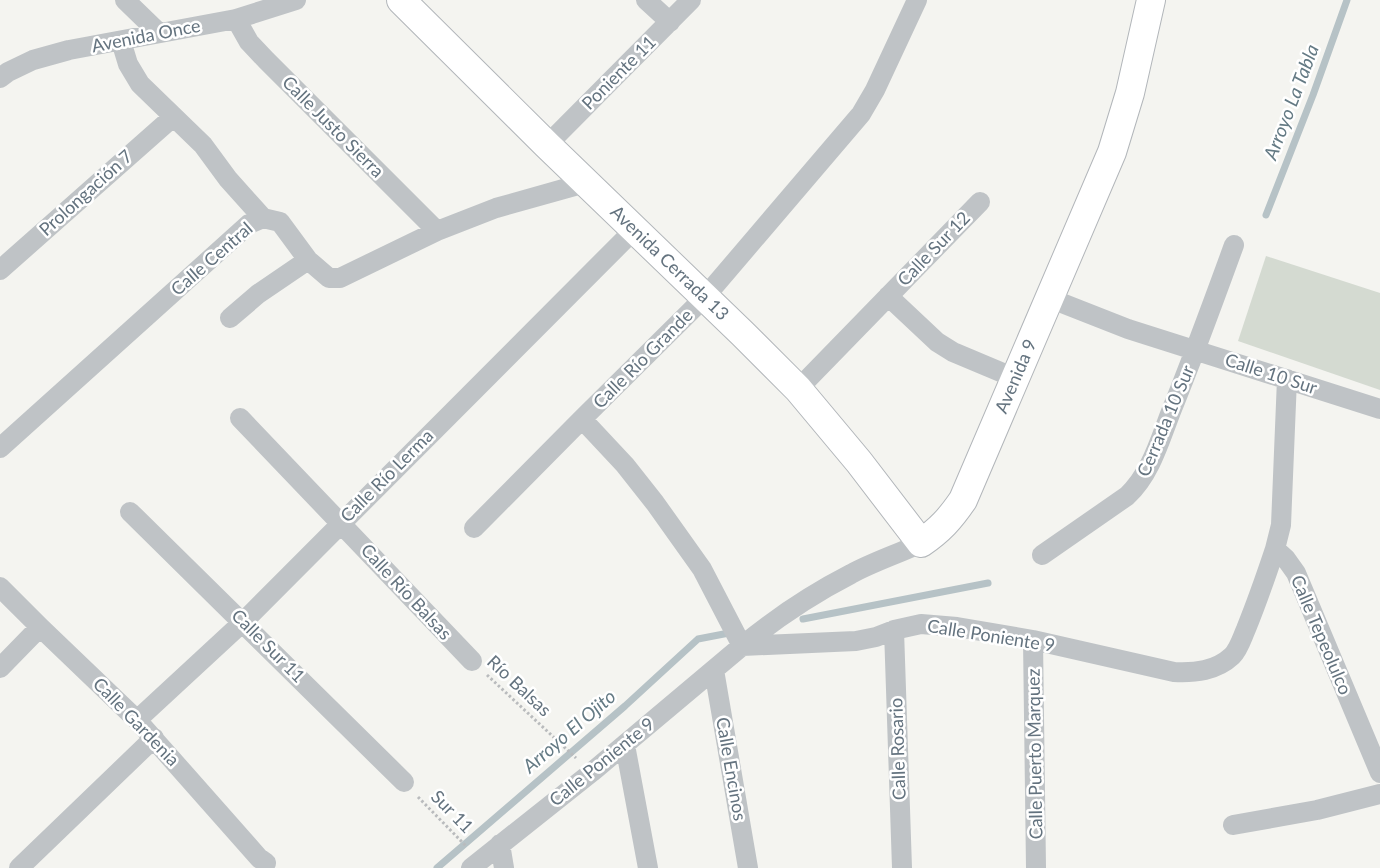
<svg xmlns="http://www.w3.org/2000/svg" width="1380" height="868" viewBox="0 0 1380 868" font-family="Lato,sans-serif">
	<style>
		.green { fill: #d4dad1 }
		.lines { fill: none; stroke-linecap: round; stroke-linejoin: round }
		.stream { stroke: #b6c2c6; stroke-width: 7 }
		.secondary-casing { stroke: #b2b6ba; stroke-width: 30 }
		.path { stroke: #b9bbbd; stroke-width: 3; stroke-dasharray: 2.5 2.5; stroke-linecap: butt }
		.street { stroke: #bfc3c6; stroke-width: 20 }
		.secondary { stroke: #fff; stroke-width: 28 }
		.labels { text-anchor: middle; stroke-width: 5; stroke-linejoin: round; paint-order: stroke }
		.street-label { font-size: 18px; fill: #64737f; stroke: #fff }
		.water-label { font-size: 19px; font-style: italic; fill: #647a84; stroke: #fff }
	</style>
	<rect width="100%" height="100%" fill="#f4f4f0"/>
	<!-- green -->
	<path class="green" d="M1266,256L1380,293V390L1238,341Z"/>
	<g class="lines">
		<!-- stream -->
		<path class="stream" d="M1266,215L1313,95L1347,0
			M803,619L988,583
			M437,868L625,706L698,639L729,633"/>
		<defs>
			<g id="secondary">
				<path id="s1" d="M401,0L547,145L743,334L798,389L859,462L921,543C940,530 950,519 963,500L1112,152L1130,93L1151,0"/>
			</g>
		</defs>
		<!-- secondary casing -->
		<use href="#secondary" class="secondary-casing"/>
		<!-- path -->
		<path class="path" d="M487,675L576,758
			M418,797L466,846"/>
		<!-- street -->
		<path class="street" d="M125,0L159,33
			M646,0L670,22
			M236,19L249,42L266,60L437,231
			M121,41L128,64L140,84L203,145L228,179L263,218
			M0,78L8,72L33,60L69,50L236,19L296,0
			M547,145L691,0
			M0,270L173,117
			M888,296L937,342L953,352L1015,378
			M1049,298L1128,329L1380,409
			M230,318L258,294L308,260
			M1287,379L1281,525L1275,549L1286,559L1296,573L1380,773
			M798,389L980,202
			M240,418L472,661
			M582,419L625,465L655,503L702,569L742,646C776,618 812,594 851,574C873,562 898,554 921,543
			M0,448L249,224L263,218L280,222L308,260L329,278H340L437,231L496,208L585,183
			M130,512L404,782
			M474,528L582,419L704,298L861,114L875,90L917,0
			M1042,555L1127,496C1151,474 1160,439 1172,409C1194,355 1214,300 1234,245
			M0,587L40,627L137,720L259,858L266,863
			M894,630L902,868
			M1033,640L1036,868
			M0,668L40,627
			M714,670L748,868
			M137,720L243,622L634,230
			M625,745L648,868
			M1233,825L1317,810L1380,794
			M500,844L504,868
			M19,868L154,738
			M471,868L592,772L742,646L856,641L876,637L894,630L921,624L957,627L1033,640L1174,672C1195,673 1216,671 1232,656C1239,649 1242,638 1246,629C1257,602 1266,576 1275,549"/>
		<!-- secondary -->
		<use href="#secondary" class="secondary"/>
	</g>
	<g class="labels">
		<!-- street labels -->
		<g class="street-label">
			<text transform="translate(146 36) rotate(-11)" y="6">Avenida Once</text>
			<text transform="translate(619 73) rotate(-45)" y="6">Poniente 11</text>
			<text transform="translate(333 127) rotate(45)" y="6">Calle Justo Sierra</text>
			<text transform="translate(86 193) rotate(-42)" y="6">Prolongación 7</text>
			<text transform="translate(934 249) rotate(-46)" y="6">Calle Sur 12</text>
			<text transform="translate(212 259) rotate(-41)" y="6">Calle Central</text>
			<text dy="6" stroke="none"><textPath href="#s1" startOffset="376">Avenida Cerrada 13</textPath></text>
			<text transform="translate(643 359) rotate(-45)" y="6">Calle Río Grande</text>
			<text transform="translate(1271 374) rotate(18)" y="6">Calle 10 Sur</text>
			<text dy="6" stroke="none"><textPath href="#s1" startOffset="948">Avenida 9</textPath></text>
			<text transform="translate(1166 421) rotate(-67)" y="6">Cerrada 10 Sur</text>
			<text transform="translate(387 476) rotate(-45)" y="6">Calle Río Lerma</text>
			<text transform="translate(406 592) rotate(47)" y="6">Calle Río Balsas</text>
			<text transform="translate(1321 635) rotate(67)" y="6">Calle Tepeolulco</text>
			<text transform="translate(991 636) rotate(9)" y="6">Calle Poniente 9</text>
			<text transform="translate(268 646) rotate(45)" y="6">Calle Sur 11</text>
			<text transform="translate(519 686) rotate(43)" y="6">Río Balsas</text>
			<text transform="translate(136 722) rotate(46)" y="6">Calle Gardenia</text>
			<text transform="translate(898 749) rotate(-92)" y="6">Calle Rosario</text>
			<text transform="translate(1035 754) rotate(-91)" y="6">Calle Puerto Marquez</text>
			<text transform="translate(602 762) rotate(-39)" y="6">Calle Poniente 9</text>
			<text transform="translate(731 769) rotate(80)" y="6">Calle Encinos</text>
			<text transform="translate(452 812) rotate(46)" y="6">Sur 11</text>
		</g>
		<!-- water labels -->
		<g class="water-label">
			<text transform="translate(1291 102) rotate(-69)" y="7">Arroyo La Tabla</text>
			<text transform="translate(569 731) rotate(-41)" y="7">Arroyo El Ojito</text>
		</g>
	</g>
</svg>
